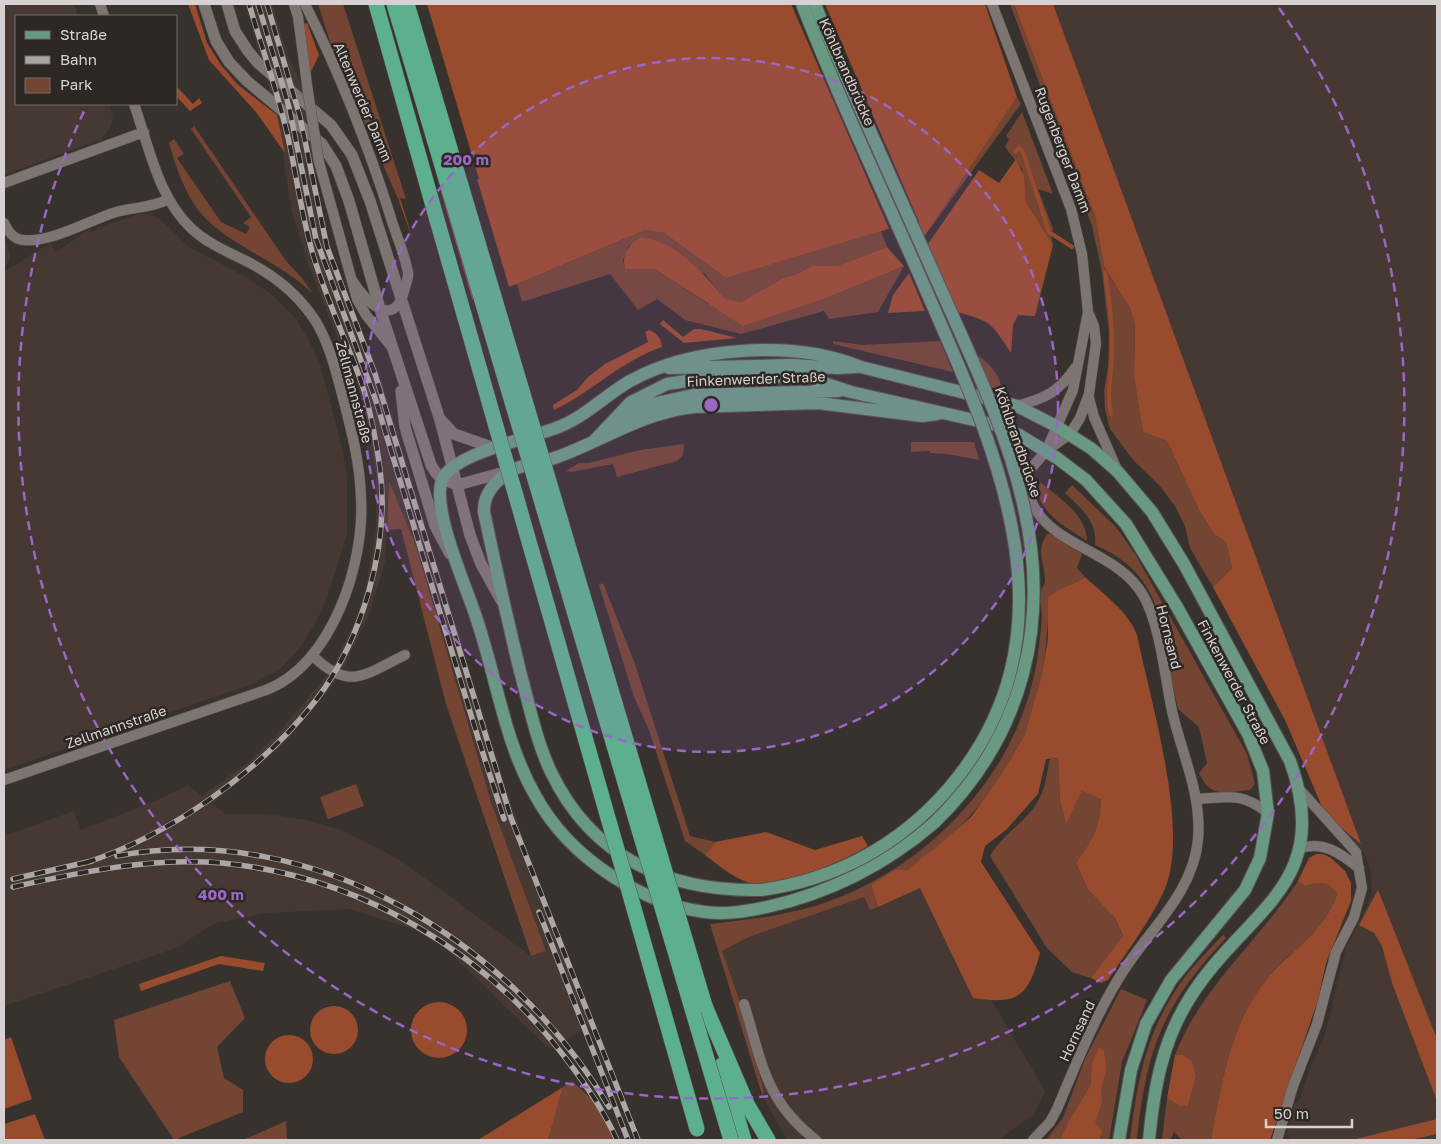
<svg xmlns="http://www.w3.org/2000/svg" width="1441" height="1144" viewBox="0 0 1441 1144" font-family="'Golos Text',sans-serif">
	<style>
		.built { fill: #463934; fill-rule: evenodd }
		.green { fill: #744533 }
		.forest { fill: #994c2d }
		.pier { fill: #38322f }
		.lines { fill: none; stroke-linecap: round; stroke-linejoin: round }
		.stream { stroke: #994c2d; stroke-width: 4 }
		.minor-casing { stroke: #57504f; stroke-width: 11 }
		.tertiary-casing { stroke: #57504f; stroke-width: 12 }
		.primary-casing { stroke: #57504f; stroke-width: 14 }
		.motorway-casing { stroke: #57504f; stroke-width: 16 }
		.minor { stroke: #7d7572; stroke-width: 10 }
		.tertiary { stroke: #7d7572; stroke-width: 11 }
		.primary { stroke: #699883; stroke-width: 12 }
		.motorway { stroke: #5cb08e; stroke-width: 15 }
		.rail-casing { stroke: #aca7a6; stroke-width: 5.5 }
		.rail { stroke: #2e2825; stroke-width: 4; stroke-dasharray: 11; stroke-linecap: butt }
		.minor-bridge-casing { stroke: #57504f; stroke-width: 11; stroke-linecap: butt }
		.primary-bridge-casing { stroke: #57504f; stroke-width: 14; stroke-linecap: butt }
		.motorway-bridge-casing { stroke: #57504f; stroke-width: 16; stroke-linecap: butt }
		.minor-bridge { stroke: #7d7572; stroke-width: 10 }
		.primary-bridge { stroke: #699883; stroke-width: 12 }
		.motorway-bridge { stroke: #5cb08e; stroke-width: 15 }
		.ring { fill: none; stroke: #9b66c5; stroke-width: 2.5; stroke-dasharray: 9 6 }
		.labels { text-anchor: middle; stroke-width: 5; stroke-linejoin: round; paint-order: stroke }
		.street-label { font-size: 14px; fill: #d7d2d1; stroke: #2e2825 }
		.centre { fill: #9b66c5; stroke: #2e2825; stroke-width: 2.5 }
		.ring-label { font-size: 15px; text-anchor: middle; font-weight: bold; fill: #9b66c5; stroke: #2e2825; stroke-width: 5; stroke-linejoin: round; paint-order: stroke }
	</style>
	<rect width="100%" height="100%" fill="#38322f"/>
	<!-- built -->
	<path class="built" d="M4,4H74L78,16H16V104H109L113,117L110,128L101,139L4,175Z
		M245,4H272L288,56L302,86L321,211L331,248L348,296L379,372L508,795L590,1027L549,1049L441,944L410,928L349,909L266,913L215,923L176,948L4,1006V836L74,811L81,830L155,801L188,785L202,796L247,763L278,733L330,672L353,626L365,590L376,530V475L372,444L362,401L307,261L291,209L283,153H285L277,115ZM389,483L416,546L491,802L546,951L531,956L400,860L341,830L306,820L266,814H226L212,804L285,742L339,677L370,612L385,562Z
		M1053,4H1437V1140H1290L1287,1134L1294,1104L1301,1098L1309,1070L1324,1038L1346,948L1372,896L1370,868L1365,855L1355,842L1335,825Z
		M142,213L154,216L161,220L189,247L244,276L271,294L296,319L308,339L320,364L342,448L347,476V534L327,598L316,622L300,648L280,669L252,684L4,770V272L50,243L56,252L86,231L93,232L99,227Z
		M4,235L10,257L4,270Z
		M935,881L956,916L992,1001L1045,1091L1041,1101L1032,1116L998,1140H787L762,1095L764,1092L721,951L749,937L864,897L870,910Z"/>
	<!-- green -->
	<path class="green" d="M318,4H343L407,202L399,201L333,51Z
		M1010,4H1014L1095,216L1104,266L1130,308L1135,325L1134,377L1143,432L1167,441L1199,510L1214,534L1226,542L1232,568L1213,587L1190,548L1185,526L1175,506L1159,485L1134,461L1110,429L1105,410L1104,391L1108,367L1109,332L1102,272L1092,226Z
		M1017,97L1021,104L924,237Z
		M1022,112L1053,194L1038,189L1053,229L1051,236L1053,245L1026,202L1022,169L1005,147L1009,139L1006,136Z
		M194,126L286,261L302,278L313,294C279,259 220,244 194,204C182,185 175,164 169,143L174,139L184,154L177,158L221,222L246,234L250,227L243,223L251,217L191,129Z
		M645,230L664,233L726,278L881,231L887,247L837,266H811L797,274L783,278L741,302L725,300L705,274L629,245L623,260L625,269H655L708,304L829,297L904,266L878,312L829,319L824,311L741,334L685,320L657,299L638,310L610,274L522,302L517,284Z
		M833,341L863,345L940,341L953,372L833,344Z
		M969,350C984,358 1000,372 1002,390L984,386Z
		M911,442H974L979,460L947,454L930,453V451L911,452Z
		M684,444L683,455L677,461L617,477L613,464L571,472L566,471L579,463H589L640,450Z
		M389,481L416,546L491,802L546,951L531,956L446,704L401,529L387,530Z
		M1040,482C1058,497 1087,515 1087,541C1068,528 1032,511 1040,482Z
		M1072,485L1116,527L1135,554L1247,754L1255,784L1250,790C1224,792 1211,799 1199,773L1207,763L1199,727L1178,709L1156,607C1145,576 1125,558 1095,545C1098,522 1080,507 1065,493Z
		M1047,534H1050L1082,554L1077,568L1085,577C1073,585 1058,588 1049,597C1048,641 1042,694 1025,735C1005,781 950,846 906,870C895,876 882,880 871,885L878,907L870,910L864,897L749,937L722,951L743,1011L764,1092L762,1095L710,924C746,920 780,916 815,906C925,872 1019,775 1037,660C1039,646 1041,632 1042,618C1042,610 1039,600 1041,592C1041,588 1045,585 1045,581C1045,562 1035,552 1047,534Z
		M603,583L635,664L690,836L715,842L705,855L685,841L649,730L634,697L599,585Z
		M1058,758L1060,800L1066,823L1082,791L1101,798C1099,830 1094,837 1076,863L1088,890L1115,918L1123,937L1091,978L1072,972L1047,948L990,856C1003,833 1029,821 1040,797C1046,786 1047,771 1050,759Z
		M356,784L364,806L328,819L320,797Z
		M1298,881L1305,886L1316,883L1328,884L1337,894C1322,937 1288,950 1262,985C1229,1030 1221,1087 1211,1140H1182L1174,1132L1170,1140H1162L1167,1098L1180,1106H1188L1196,1076L1192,1061L1184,1055H1175C1201,987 1259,941 1298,881Z
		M1223,935L1226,938C1163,1005 1146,1049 1137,1140H1130C1137,1083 1145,1037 1177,988C1190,968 1207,952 1223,935Z
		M230,981L245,1018L217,1047L224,1078L243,1090V1112L174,1140L119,1057L114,1020Z
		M1121,989L1147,1000L1122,1062L1109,1140H1046L1063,1118L1085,1059Z
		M572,1081L596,1103L615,1140H548L563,1087Z
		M286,1121L287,1140H243Z"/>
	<!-- forest -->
	<path class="forest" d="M188,4H195L207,43L221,65L237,84L277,115L285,153L256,112L209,60Z
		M427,4H985L1017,97L924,237L918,220L726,278L664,233L645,230L517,284L462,303L429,285L399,201L407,202L479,179Z
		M1014,4H1053L1361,844L1332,820L1323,809L1285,720L1213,587L1232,568L1226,542L1214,534L1199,510L1167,441L1143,432L1134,377L1135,325L1130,308L1104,266L1095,216Z
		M307,23L319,55L310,74L303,24Z
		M176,86L193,104L199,98L202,103L190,111L176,96Z
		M1016,159L1024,176L1026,202L1053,245L1035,316L1018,315L1013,325L1011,353C992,324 992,321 957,312L928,244L979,170L999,183Z
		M641,237C677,242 703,273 725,299L741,302L783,278L797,274L811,266H837L887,247L904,266L829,297L743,326L655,269H625C621,253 629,245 641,237Z
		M909,273L925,311L888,313L893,295Z
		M663,320L683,337L694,329H701L737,338L684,343L660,324Z
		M649,330C657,333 661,338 662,347C621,361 592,392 554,410L553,405L577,390L588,377L605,364L648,342L645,332Z
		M1085,577C1103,594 1128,611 1137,635C1150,700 1192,835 1163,893C1150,921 1126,953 1108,980L1101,983L1091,978L1123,936L1115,918L1088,890L1076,863C1094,837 1099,830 1101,799L1082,791L1066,824L1060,800L1058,758L1046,759L1038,794L1006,830L985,846L981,862L1040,953C1028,996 1020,1005 973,998L920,888L878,907L871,885L896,870H907L939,845L971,817L1002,774L1025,735L1041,678L1048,639V597C1058,588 1073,585 1085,577Z
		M766,832L815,850L862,836L868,846C842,862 789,884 758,884C738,883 720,866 705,855L715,842Z
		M1316,854H1323L1331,858L1345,871L1351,883V901L1326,963L1318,1000L1270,1140H1211C1221,1087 1229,1030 1262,985C1287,952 1324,934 1337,894L1328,884L1316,883L1305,886L1298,881L1309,858Z
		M1378,890L1437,1039V1101L1392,983L1382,946L1374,933L1359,925Z
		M221,956L265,963L263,971L219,964L141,991L139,984Z
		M411 1030a28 28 0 1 1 56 0a28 28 0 1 1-56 0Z
		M310 1030a24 24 0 1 1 48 0a24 24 0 1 1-48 0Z
		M265 1059a24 24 0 1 1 48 0a24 24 0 1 1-48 0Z
		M11,1037L32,1099L4,1109V1040Z
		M1099,1047L1104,1051L1106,1070L1101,1090L1102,1102L1095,1123L1102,1130L1099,1140H1060L1070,1119L1091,1085L1092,1064Z
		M1175,1055H1184L1192,1061L1196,1076L1188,1106H1180L1167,1098Z
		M563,1087L548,1140H478Z
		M35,1114L45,1140H4V1124Z
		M1437,1119V1134L1409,1140H1352Z"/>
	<!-- pier -->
	<path class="pier" d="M425,4L510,290L476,301L443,188L476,177Z
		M791,4H825L919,222L890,231Z
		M440,189L473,302L462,306L449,303L446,296L427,286L400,198L406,199Z"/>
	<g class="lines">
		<!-- stream -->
		<path class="stream" d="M1015,152L1019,148L1023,152L1049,232L1072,247
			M1105,272C1109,299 1113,326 1112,353C1112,374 1106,393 1111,414"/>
		<defs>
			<path id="minor" d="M100,4L104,16
				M294,4L298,17L308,92
				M305,4C339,72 367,142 390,215C395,233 405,254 408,273C409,278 405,285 404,291C394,331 364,300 352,280
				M992,4L1071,209L1082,254L1088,312L1094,326L1096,343L1089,394L1080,418L1070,434L1046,451L1024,477C1027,486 1029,497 1033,505C1055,548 1117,551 1143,595C1160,624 1165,677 1172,711C1182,755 1202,794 1198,840C1193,892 1151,928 1124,970C1096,1013 1077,1062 1057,1109L1050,1122L1033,1140
				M319,162L357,299L366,315L391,346
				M4,183L144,132
				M4,223C8,231 13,239 23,240C51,243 90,220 116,212C134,207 152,208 169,199
				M1089,398L1094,417L1118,472
				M1017,406C1045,398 1058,393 1075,368
				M1046,451L1073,390L1088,312
				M313,656C350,692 365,674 405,655
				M4,780L266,690C332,665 365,563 361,498C360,462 351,429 342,394C335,368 329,343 315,320C297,293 273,274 244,260C226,251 207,243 192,229C158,198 149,146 134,104
				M1198,799C1229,797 1242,792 1268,813
				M1298,849C1323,840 1340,853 1359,868
				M744,1004C762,1062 765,1101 816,1140
				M1277,1140L1293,1086L1317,1024L1336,952L1354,917L1362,888L1356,852L1301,791"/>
			<path id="tertiary" d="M204,4L216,41L229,62L247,81L322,144L336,166L349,201L380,309L431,465L436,473L442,479L457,485L509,471
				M227,4L235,31L248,51L258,63L331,125L352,155L370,201L440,420L470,535L481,564L501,600
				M401,391L405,427L435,526L450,554
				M442,421L454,434L494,448"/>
			<path id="primary" d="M669,368L792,365L837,368L856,367
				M621,419L652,404L693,395L839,391
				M594,441L631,402L667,384L693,380L750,376L805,377L851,392L996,425L1019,435L1057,458L1086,480L1126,524L1177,607L1248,734L1263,771L1268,813L1260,858L1245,890L1171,980L1146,1024L1131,1070L1119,1140
				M934,823C885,865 830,893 767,907C747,911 726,915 705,912C672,908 640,894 612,876C581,856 553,828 535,795C504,741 496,675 476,617C467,588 429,505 443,478C456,453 530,438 556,428C584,418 604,396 630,381C694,346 794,340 861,367L1017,406L1056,426L1092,449L1118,472L1152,512L1184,564L1290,761C1335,885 1246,910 1191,996C1162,1041 1154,1088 1149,1140
				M761,890C669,892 592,858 551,772C536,741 529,704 520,671C507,618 495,565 484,512C483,494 495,482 509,472C520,464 546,462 560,456C608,438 640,414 693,407L818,403L922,416L937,414"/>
			<path id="motorway" d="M376,4L437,220
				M705,1006L747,1104L768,1140
				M722,1065L744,1140"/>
		</defs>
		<!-- minor casing -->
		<use href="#minor" class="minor-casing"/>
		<!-- tertiary casing -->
		<use href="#tertiary" class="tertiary-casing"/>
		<!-- primary casing -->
		<use href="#primary" class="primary-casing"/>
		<!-- motorway casing -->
		<use href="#motorway" class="motorway-casing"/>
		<!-- minor -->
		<use href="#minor" class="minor"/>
		<!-- tertiary -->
		<use href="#tertiary" class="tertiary"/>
		<!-- primary -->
		<use href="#primary" class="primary"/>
		<!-- motorway -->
		<use href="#motorway" class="motorway"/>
		<defs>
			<path id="rail" d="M258,4L289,107L316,239L376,401L478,738L504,819
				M267,4L300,117L327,247L375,374L511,818L638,1140
				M117,856C313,819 512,942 609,1107
				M85,863C171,835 261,771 316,700C362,640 390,545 380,469C376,440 371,412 362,384C346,339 325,297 312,251C303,219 298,188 292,156C282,105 264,54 249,4
				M13,879L92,861
				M13,887C81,872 152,857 222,863C359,876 485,951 567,1060C587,1086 604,1111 617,1140
				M539,912L628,1140"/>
		</defs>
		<!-- rail casing -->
		<use href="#rail" class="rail-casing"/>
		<!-- rail -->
		<use href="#rail" class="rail"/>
		<defs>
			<path id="minor-bridge" d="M308,92L319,162"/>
			<path id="primary-bridge" d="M815,4C829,41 847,78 863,115C891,177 919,240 947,303C975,366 1006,431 1022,499C1052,620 1024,736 934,823
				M761,890C835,880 900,845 949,788C1083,630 996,450 925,288C884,193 839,100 802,4"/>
			<path id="motorway-bridge" d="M394,4L731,1140
				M407,4L705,1006
				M437,220L697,1129"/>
		</defs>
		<!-- minor-bridge casing -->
		<use href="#minor-bridge" class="minor-bridge-casing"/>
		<!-- primary-bridge casing -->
		<use href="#primary-bridge" class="primary-bridge-casing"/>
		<!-- motorway-bridge casing -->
		<use href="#motorway-bridge" class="motorway-bridge-casing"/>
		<!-- minor-bridge -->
		<use href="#minor-bridge" class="minor-bridge"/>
		<!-- primary-bridge -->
		<use href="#primary-bridge" class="primary-bridge"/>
		<!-- motorway-bridge -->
		<use href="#motorway-bridge" class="motorway-bridge"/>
	</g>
	<!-- distance rings -->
	<circle cx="711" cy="405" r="347" fill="#9b66c5" fill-opacity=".12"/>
	<g class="ring">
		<circle cx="711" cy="405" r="347"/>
		<path d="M1279 8A693 693 0 1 1 86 107"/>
	</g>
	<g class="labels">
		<!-- street labels -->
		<g class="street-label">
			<text transform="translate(847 72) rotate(66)" y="5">Köhlbrandbrücke</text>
			<text transform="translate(363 102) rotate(67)" y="5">Altenwerder Damm</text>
			<text transform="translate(1063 150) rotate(69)" y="5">Rugenberger Damm</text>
			<text transform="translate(756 379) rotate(-2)" y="5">Finkenwerder Straße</text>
			<text transform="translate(354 392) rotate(75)" y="5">Zellmannstraße</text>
			<text transform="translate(1018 442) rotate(71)" y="5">Köhlbrandbrücke</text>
			<text transform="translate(1169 637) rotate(76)" y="5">Hornsand</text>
			<text transform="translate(1234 682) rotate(62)" y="5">Finkenwerder Straße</text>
			<text transform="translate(116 727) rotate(-19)" y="5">Zellmannstraße</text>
			<text transform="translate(1077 1031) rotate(-65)" y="5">Hornsand</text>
		</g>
	</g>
	<circle cx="711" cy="405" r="8" class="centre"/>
	<g class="ring-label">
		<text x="466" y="165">200 m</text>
		<text x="221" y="900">400 m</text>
	</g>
	<!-- border -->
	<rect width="1441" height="1144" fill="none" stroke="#d7d2d1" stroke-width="10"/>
	<!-- legend -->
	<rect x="15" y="15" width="162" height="90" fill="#2e2825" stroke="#726c6a"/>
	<rect x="25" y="31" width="25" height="8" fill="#699883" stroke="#726c6a"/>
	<text x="60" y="40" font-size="15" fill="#d7d2d1">Straße</text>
	<rect x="25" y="56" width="25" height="8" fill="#aca7a6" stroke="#726c6a"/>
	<text x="60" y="65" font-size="15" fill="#d7d2d1">Bahn</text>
	<rect x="25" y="78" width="25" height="15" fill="#744533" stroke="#726c6a"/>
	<text x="60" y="90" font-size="15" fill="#d7d2d1">Park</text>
	<!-- scale -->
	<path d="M1266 1119v8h86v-8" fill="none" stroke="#d7d2d1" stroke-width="2.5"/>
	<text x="1274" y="1119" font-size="15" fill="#d7d2d1" stroke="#2e2825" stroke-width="4" paint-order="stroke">50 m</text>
</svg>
